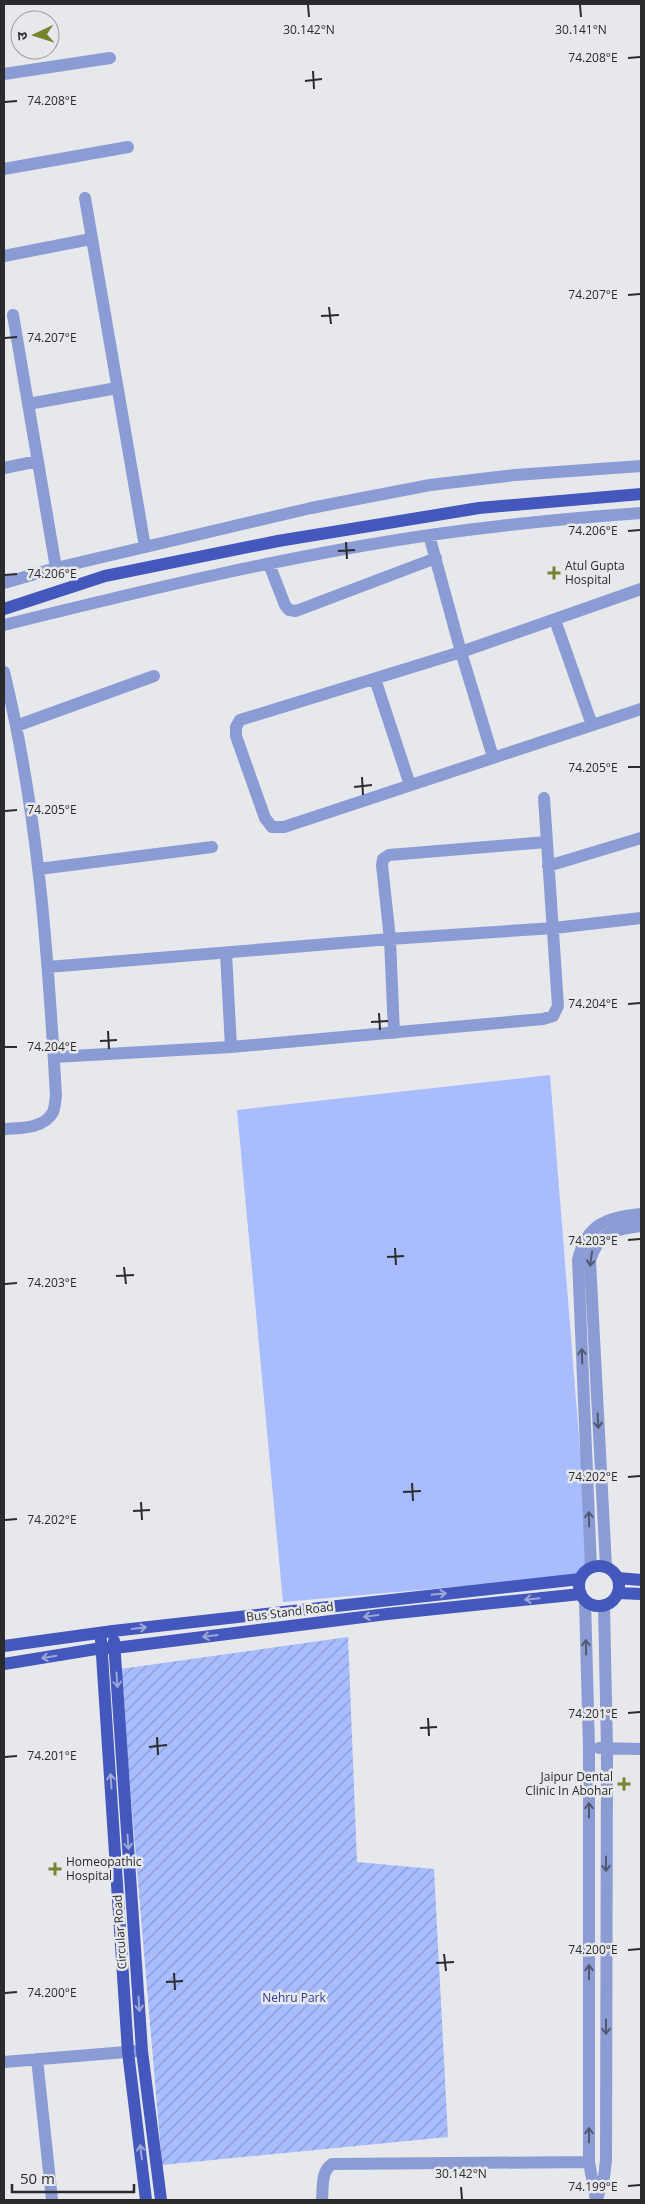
<svg xmlns="http://www.w3.org/2000/svg" width="645" height="2204" viewBox="0 0 645 2204" font-family="'Open Sans','Noto Sans Devanagari',sans-serif">
	<style>
		.park { fill: #a8bcfe }
		.garden { fill: url(#garden-furrows) }
		.lines { fill: none; stroke-linecap: round; stroke-linejoin: round }
		.minor { stroke: #8b9cd4; stroke-width: 12 }
		.major { stroke: #4357bc; stroke-width: 12 }
		.oneway { stroke: #515870 }
		.oneway2 { stroke: #9da7d6 }
		.ticks { fill: none; stroke: #2b2b2d; stroke-width: 2 }
		.poi-dot { fill: #788330; stroke: #e6e8eb; stroke-width: 2 }
		.labels { text-anchor: middle; stroke-width: 5; stroke-linejoin: round; paint-order: stroke }
		.poi-label { font-size: 12px; fill: #2b2b2d; stroke: #e6e8eb; text-anchor: start }
		.street-label { font-size: 12px; fill: #2b2b2d; stroke: #e6e8eb }
		.park-label { font-size: 12px; fill: #2c3b9c; stroke: #e6e8eb }
		.ticks-label { font-size: 12px; text-anchor: middle; fill: #2b2b2d; stroke: #e6e8eb; stroke-width: 5; stroke-linejoin: round; paint-order: stroke }
	</style>
	<defs>
		<pattern id="garden-furrows" width="10" height="10" patternUnits="userSpaceOnUse" patternTransform="scale(1.25)"><rect width="10" height="10" fill="#a8bcfe"/><path d="M-1 1l2-2M0 10L10 0M9 11l2-2" fill="none" stroke="#8999ce"/></pattern>
	</defs>
	<rect width="100%" height="100%" fill="#e6e8eb"/>
	<!-- park -->
	<path class="park" d="M550,1075L590,1575L283,1602L237,1110Z"/>
	<!-- garden -->
	<path class="garden" d="M348,1637L357,1862L434,1869L448,2137L162,2165L120,1669Z"/>
	<g class="lines">
		<!-- minor -->
		<path class="minor" d="M4,74L110,58
			M4,169L128,147
			M85,198L145,547
			M4,256L91,239
			M13,315L56,568
			M28,404L117,388
			M4,468L38,461
			M429,535L461,652L493,757
			M269,564L285,605L289,610L296,611L436,558
			M4,583L56,568L311,508L430,485L515,475L641,466
			M641,589L461,652L240,720L236,727V736L265,818L272,827H284L641,709
			M555,620L592,725
			M4,625C145,590 286,556 430,535C500,525 571,518 641,513
			M4,672C38,811 48,953 56,1096C55,1101 55,1108 53,1112C44,1129 20,1128 4,1129
			M375,679L410,785
			M16,726L154,676
			M548,866L641,838
			M39,869L212,847
			M226,953L231,1047
			M48,967L390,939L554,928L641,918
			M394,1033L390,939L382,865L383,859L389,855L546,842
			M54,1057L231,1047L543,1019L553,1016L558,1006L544,798
			M591,1567L578,1260C586,1224 608,1217 641,1214
			M606,1567L590,1261C598,1232 615,1229 641,1226
			M585,1600L589,1748V2162L596,2200
			M599,1748L641,1749
			M37,2059L52,2200
			M4,2062L138,2051
			M597,2199L604,2177L606,2160L607,1749L604,1605
			M322,2200C323,2188 321,2171 332,2164L589,2162"/>
		<!-- major -->
		<path class="major" d="M4,609L105,576L278,541L479,508L641,494
			M579 1586a20 20 0 1 1 40 0a20 20 0 1 1-40 0Z
			M618,1578L641,1580
			M618,1593L641,1594
			M101,1640L128,2052L146,2200
			M114,1641L142,2051L161,2200
			M4,1646L113,1631L580,1579
			M4,1664L102,1648H115L387,1614L581,1594"/>
	</g>
	<!-- one-way arrows -->
	<defs><path id="oneway-shaft" d="M-6 0H5M1.5-3L5.5 0L1.5 3" fill="none" stroke-width="1.6" stroke-linecap="round" stroke-linejoin="round" transform="scale(1.25)"/></defs>
	<g class="oneway">
		<use href="#oneway-shaft" transform="translate(591 1259) rotate(98)"/>
		<use href="#oneway-shaft" transform="translate(582 1356) rotate(-92)"/>
		<use href="#oneway-shaft" transform="translate(598 1421) rotate(87)"/>
		<use href="#oneway-shaft" transform="translate(589 1519) rotate(-92)"/>
		<use href="#oneway-shaft" transform="translate(586 1647) rotate(-91)"/>
		<use href="#oneway-shaft" transform="translate(589 1810) rotate(-90)"/>
		<use href="#oneway-shaft" transform="translate(606 1864) rotate(90)"/>
		<use href="#oneway-shaft" transform="translate(589 1972) rotate(-90)"/>
		<use href="#oneway-shaft" transform="translate(606 2027) rotate(90)"/>
		<use href="#oneway-shaft" transform="translate(589 2135) rotate(-90)"/>
	</g>
	<g class="oneway2">
		<use href="#oneway-shaft" transform="translate(439 1594) rotate(-6)"/>
		<use href="#oneway-shaft" transform="translate(532 1599) rotate(174)"/>
		<use href="#oneway-shaft" transform="translate(371 1616) rotate(173)"/>
		<use href="#oneway-shaft" transform="translate(139 1628) rotate(-7)"/>
		<use href="#oneway-shaft" transform="translate(210 1636) rotate(173)"/>
		<use href="#oneway-shaft" transform="translate(49 1657) rotate(171)"/>
		<use href="#oneway-shaft" transform="translate(117 1680) rotate(86)"/>
		<use href="#oneway-shaft" transform="translate(111 1781) rotate(-94)"/>
		<use href="#oneway-shaft" transform="translate(128 1842) rotate(86)"/>
		<use href="#oneway-shaft" transform="translate(139 2004) rotate(86)"/>
		<use href="#oneway-shaft" transform="translate(141 2152) rotate(-97)"/>
	</g>
	<!-- ticks -->
	<path class="ticks" d="M308,5L309,17M580,5L581,17M628,58L640,57M313,71L314,89M305,81L322,79M5,102L17,101M628,295L640,294M329,307L331,324M321,316L339,315M5,338L17,337M628,531L640,530M346,542L347,559M338,551L355,550M5,575L17,574M628,767H640M362,777L363,795M354,787L372,785M5,811L17,810M628,1004L640,1003M379,1013L380,1030M371,1022L388,1021M108,1031L109,1049M100,1041L117,1040M5,1047H17M628,1240L640,1239M395,1248L396,1265M387,1257L404,1256M124,1267L126,1284M116,1276L134,1275M5,1284L17,1283M628,1477L640,1476M412,1483L413,1501M403,1492L421,1491M141,1502L142,1520M133,1511L150,1510M5,1520L17,1519M628,1713L640,1712M428,1718L429,1736M420,1728L437,1727M157,1737L158,1755M149,1747L167,1745M5,1757L17,1756M628,1950L640,1949M444,1954L446,1971M436,1963L454,1962M174,1973L175,1990M166,1982L183,1981M5,1993L17,1992M628,2186L640,2185M461,2187L462,2199"/>
	<!-- markers -->
	<g class="poi-dot">
		<path d="M551.5 565.5h5v5h5v5h-5v5h-5v-5h-5v-5h5z"/>
		<path d="M621.5 1776.5h5v5h5v5h-5v5h-5v-5h-5v-5h5z"/>
		<path d="M52.5 1861.5h5v5h5v5h-5v5h-5v-5h-5v-5h5z"/>
	</g>
	<g class="labels">
		<!-- poi labels -->
		<g class="poi-label">
			<text x="565" y="570">Atul Gupta<tspan x="565" dy="14">Hospital</tspan></text>
			<text x="613" y="1781" text-anchor="end">Jaipur Dental<tspan x="613" dy="14">Clinic In Abohar</tspan></text>
			<text x="66" y="1866">Homeopathic<tspan x="66" dy="14">Hospital</tspan></text>
		</g>
		<!-- street labels -->
		<g class="street-label">
			<text transform="translate(290 1612) rotate(-7)" y="4">Bus Stand Road</text>
			<text transform="translate(120 1932) rotate(-94)" y="4">Circular Road</text>
		</g>
		<!-- park labels -->
		<g class="park-label">
			<text x="294" y="2002">Nehru Park</text>
		</g>
	</g>
	<g class="ticks-label">
		<text x="309" y="34">30.142°N</text>
		<text x="581" y="34">30.141°N</text>
		<text x="593" y="62">74.208°E</text>
		<text x="52" y="105">74.208°E</text>
		<text x="593" y="299">74.207°E</text>
		<text x="52" y="342">74.207°E</text>
		<text x="593" y="535">74.206°E</text>
		<text x="52" y="578">74.206°E</text>
		<text x="593" y="772">74.205°E</text>
		<text x="52" y="814">74.205°E</text>
		<text x="593" y="1008">74.204°E</text>
		<text x="52" y="1051">74.204°E</text>
		<text x="593" y="1245">74.203°E</text>
		<text x="52" y="1287">74.203°E</text>
		<text x="593" y="1481">74.202°E</text>
		<text x="52" y="1524">74.202°E</text>
		<text x="593" y="1718">74.201°E</text>
		<text x="52" y="1760">74.201°E</text>
		<text x="593" y="1954">74.200°E</text>
		<text x="52" y="1997">74.200°E</text>
		<text x="461" y="2178">30.142°N</text>
		<text x="593" y="2191">74.199°E</text>
	</g>
	<!-- border -->
	<rect width="645" height="2204" fill="none" stroke="#2b2b2d" stroke-width="10"/>
	<!-- north arrow -->
	<g transform="translate(35 35) rotate(266)"><circle r="24" fill="#e6e8eb" stroke="#9b9c9f"/>
	<path d="M0-4L9 19L0 12L-9 19Z" fill="#788330"/>
	<text y="-8" font-size="14" font-weight="bold" text-anchor="middle" fill="#2b2b2d">उ</text>
	</g>
	<!-- scale -->
	<path d="M12 2184v8h122v-8" fill="none" stroke="#2b2b2d" stroke-width="2.5"/>
	<text x="20" y="2184" font-size="15" fill="#2b2b2d" stroke="#e6e8eb" stroke-width="4" paint-order="stroke">50 m</text>
</svg>
